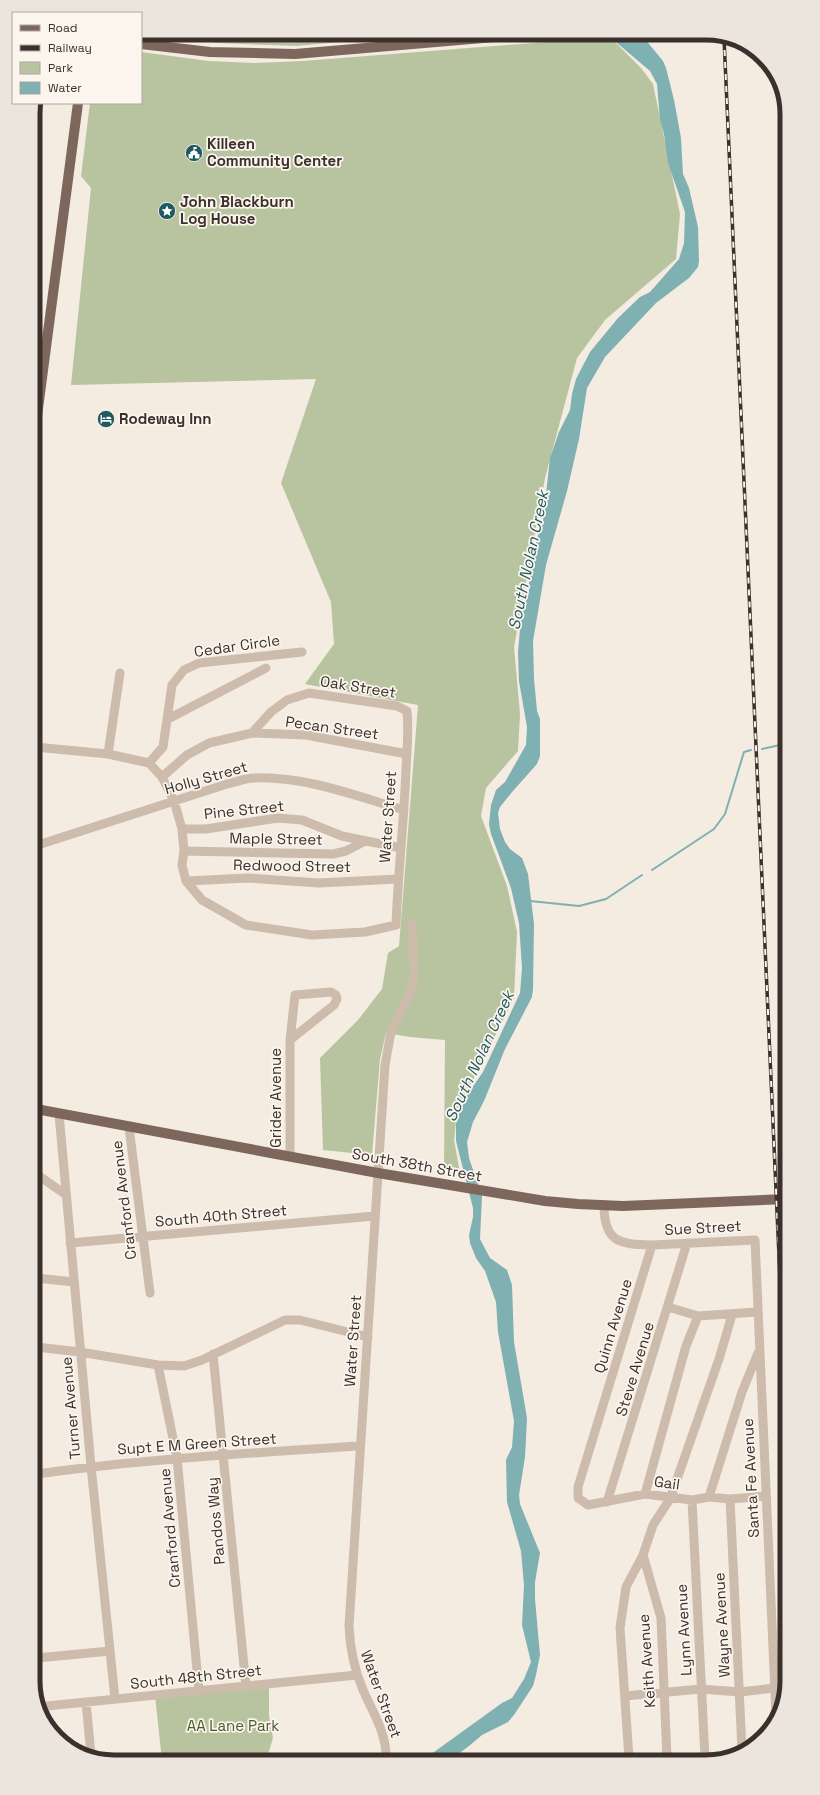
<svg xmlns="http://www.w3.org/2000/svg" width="820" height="1795" viewBox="0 0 820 1795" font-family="'Space Grotesk',sans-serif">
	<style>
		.green { fill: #b8c4a0 }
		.water { fill: #7fb0b2 }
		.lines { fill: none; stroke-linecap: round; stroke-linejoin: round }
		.stream { stroke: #7fb0b2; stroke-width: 2 }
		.minor { stroke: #cdbbac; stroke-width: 9 }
		.major { stroke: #7d675c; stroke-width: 10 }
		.rail-casing { stroke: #3b302b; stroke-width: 3.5 }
		.rail { stroke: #fbf5ee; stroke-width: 2; stroke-dasharray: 6; stroke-linecap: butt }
		.labels { text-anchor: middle; stroke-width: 3.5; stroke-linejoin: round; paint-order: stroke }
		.poi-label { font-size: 15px; font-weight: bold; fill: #3b302b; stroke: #fbf5ee; text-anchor: start }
		.street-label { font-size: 15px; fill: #3b302b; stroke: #fbf5ee }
		.park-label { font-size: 15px; fill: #4a5a2e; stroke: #fbf5ee }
		.water-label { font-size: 16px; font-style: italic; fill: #1f5a5e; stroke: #fbf5ee }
		.rim { fill: none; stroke: #3b302b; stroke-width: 5 }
	</style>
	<rect width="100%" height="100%" fill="#f4ebe1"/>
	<!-- green -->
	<path class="green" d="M141,33H443L296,46L217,43Z
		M610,37L641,68L653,84L680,214L676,259L605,320L577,358L545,478L514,647L520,714L518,751L486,788L481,816L507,886L517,932L514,998L457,1112L454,1140L460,1173L444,1170L445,1040L410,1037L386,1033L380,1059L372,1155L323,1150L320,1058L358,1020L382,989L388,953L399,946L418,705L305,684L334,644L331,602L281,483L316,379L71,385L91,188L81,176L90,103H141V52L209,61L254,63L303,61Z
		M269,1688V1716L273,1738L266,1761H162L155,1695Z"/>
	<!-- water -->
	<path class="water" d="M609,33H640L663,61L666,68L674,100L681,138L683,174L689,188L698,227L699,261L698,267L689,278L656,303L605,357L587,388L579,439L567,491L546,565L533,641L534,679L537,711L540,719V756L537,764L512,792L500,807L498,813L500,829L505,842L510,849L522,858L528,874L534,924L533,989L532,997L505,1049L484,1101L473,1122L467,1142L469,1158L482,1196L480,1239L490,1258L507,1270L512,1285L514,1342L527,1418L525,1457L519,1495L520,1504L540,1553L535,1582V1599L540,1655L536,1675L533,1686L514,1715L508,1722L482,1735L469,1746L450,1760H423L502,1703L512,1698L524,1679L531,1662L522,1625L524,1585L521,1551L507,1502L506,1460L512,1447L514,1421L498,1332L496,1302L485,1271L476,1258L470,1243L469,1235L473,1217V1208L456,1141V1124L460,1110L469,1092L483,1072L520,993L522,968L519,923L511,888L491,834L489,824L491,805L496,790L505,782L526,745L527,727L519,681L518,652L521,618L529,590V563L543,521L550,458L559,432L570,410L572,394L576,379L590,352L618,318L640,297L650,292L679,259L684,243L685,212L668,163L664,134L660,120L657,84L650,71L617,43Z"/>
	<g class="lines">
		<!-- stream -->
		<path class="stream" d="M762,749L780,745L784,735
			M652,870L714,829L725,814L744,752L751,750
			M530,901L579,906L606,899L642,875"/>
		<!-- minor -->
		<path class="minor" d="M168,719L266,668
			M252,733L306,735L407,754
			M35,747L108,754L149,763L162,777L174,801L182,829L184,851L182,865L186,881L202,900L246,925L312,935L365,932L396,925C398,873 404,821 406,769C407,749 409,730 407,711L397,706L309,693L287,700L271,712L252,733L209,743L187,755L162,777
			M108,754L120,673
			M149,763L163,747L172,685L184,670L199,663L302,652
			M182,829H206L278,818L302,820L342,836L401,848
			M41,844L227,784C236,782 246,778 254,778C306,776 356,796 404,810
			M184,851L333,854L346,851L365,841
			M186,881L248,878L319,883L398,879
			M331,992L336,995L337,999L334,1005L290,1040L295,995Z
			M290,1040V1157
			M59,1114L91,1466L115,1699
			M129,1127L150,1293
			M36,1174L65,1194
			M604,1205C604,1243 620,1244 652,1245L578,1487V1498L588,1505L645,1494L692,1500L709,1497L730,1499L766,1496
			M70,1243L375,1216
			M652,1245L755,1240L776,1715
			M36,1278L74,1282
			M668,1307L698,1316L757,1312
			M36,1347L80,1352L158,1365L184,1366L202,1360L285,1320H300L368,1337
			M213,1354L246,1686
			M158,1365L177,1458L199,1691
			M37,1474C144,1459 251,1453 359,1446
			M645,1494L686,1346L698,1316
			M709,1497L742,1392L758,1353
			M730,1499L742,1750
			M692,1500L705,1758
			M607,1502L687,1243
			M643,1555L661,1618L667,1758
			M37,1658L110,1651
			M625,1696L701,1689L740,1692L774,1688
			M86,1702L91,1755
			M37,1707L357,1675
			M629,1758L620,1628L626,1587L643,1555L653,1525L670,1499L719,1359L732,1315
			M386,1760C387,1733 373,1713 363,1690C354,1669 350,1649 349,1626L385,1065L391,1032L410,993L414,977L412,924"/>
		<!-- major -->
		<path class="major" d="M553,33L560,35L585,33
			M141,44L210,52L295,54L541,33
			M34,439L78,103
			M36,1109L378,1173L545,1201L578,1204L623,1206L786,1199"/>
		<defs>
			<path id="rail" d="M724,38L786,1411"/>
		</defs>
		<!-- rail casing -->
		<use href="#rail" class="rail-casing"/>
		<!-- rail -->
		<use href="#rail" class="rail"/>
	</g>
	<!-- icons -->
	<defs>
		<symbol id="civic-disc" viewBox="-11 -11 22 22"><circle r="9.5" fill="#1f5a5e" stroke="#fbf5ee"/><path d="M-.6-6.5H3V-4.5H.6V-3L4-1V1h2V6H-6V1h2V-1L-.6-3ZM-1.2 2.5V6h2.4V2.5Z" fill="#fff"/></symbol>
		<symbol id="sight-disc" viewBox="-11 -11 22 22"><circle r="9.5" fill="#1f5a5e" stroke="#fbf5ee"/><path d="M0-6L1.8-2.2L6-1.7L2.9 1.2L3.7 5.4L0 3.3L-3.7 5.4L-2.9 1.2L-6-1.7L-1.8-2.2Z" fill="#fff"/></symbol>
		<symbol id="hotel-disc" viewBox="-11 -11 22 22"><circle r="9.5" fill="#1f5a5e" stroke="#fbf5ee"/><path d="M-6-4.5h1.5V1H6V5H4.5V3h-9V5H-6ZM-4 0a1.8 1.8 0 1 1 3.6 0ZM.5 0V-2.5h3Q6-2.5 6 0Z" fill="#fff"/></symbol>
	</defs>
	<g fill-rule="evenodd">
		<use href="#civic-disc" x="184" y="143" width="20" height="20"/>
		<use href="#sight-disc" x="157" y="201" width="20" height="20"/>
		<use href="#hotel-disc" x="96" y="409" width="20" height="20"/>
	</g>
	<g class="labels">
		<!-- poi labels -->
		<g class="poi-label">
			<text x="207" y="149">Killeen<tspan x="207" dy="17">Community Center</tspan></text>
			<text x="180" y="207">John Blackburn<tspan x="180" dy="17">Log House</tspan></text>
			<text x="119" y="424">Rodeway Inn</text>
		</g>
		<!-- street labels -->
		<g class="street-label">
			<text transform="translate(237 646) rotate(-8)" y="5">Cedar Circle</text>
			<text transform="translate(358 687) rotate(9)" y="5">Oak Street</text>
			<text transform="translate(332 728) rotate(8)" y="5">Pecan Street</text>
			<text transform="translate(206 778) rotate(-16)" y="5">Holly Street</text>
			<text transform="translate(244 810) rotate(-6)" y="5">Pine Street</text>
			<text transform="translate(388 817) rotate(-86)" y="5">Water Street</text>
			<text transform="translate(276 839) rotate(1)" y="5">Maple Street</text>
			<text transform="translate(292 866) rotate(1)" y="5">Redwood Street</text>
			<text transform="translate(276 1098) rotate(-90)" y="5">Grider Avenue</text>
			<text transform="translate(417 1165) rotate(10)" y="5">South 38th Street</text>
			<text transform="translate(124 1200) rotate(-97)" y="5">Cranford Avenue</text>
			<text transform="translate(221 1216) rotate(-5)" y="5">South 40th Street</text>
			<text transform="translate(703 1228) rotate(-3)" y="5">Sue Street</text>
			<text transform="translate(613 1326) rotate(-73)" y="5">Quinn Avenue</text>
			<text transform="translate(353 1341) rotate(-86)" y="5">Water Street</text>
			<text transform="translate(635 1369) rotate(-73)" y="5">Steve Avenue</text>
			<text transform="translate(71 1408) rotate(-95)" y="5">Turner Avenue</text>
			<text transform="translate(197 1444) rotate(-4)" y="5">Supt E M Green Street</text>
			<text transform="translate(751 1478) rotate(-93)" y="5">Santa Fe Avenue</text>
			<text transform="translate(667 1483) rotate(8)" y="5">Gail</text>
			<text transform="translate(216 1521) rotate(-95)" y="5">Pandos Way</text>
			<text transform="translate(170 1528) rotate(-95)" y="5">Cranford Avenue</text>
			<text transform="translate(722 1625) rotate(-93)" y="5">Wayne Avenue</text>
			<text transform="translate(684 1630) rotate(-93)" y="5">Lynn Avenue</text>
			<text transform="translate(647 1661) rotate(-94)" y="5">Keith Avenue</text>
			<text transform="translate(196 1677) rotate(-6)" y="5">South 48th Street</text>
			<text transform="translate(381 1694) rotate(70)" y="5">Water Street</text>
		</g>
		<!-- park labels -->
		<g class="park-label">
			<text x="233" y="1731">AA Lane Park</text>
		</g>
		<!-- water labels -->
		<g class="water-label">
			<text transform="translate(528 560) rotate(-78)" y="6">South Nolan Creek</text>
			<text transform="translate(479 1056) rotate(-65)" y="6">South Nolan Creek</text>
		</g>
	</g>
	<!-- crop -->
	<path d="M0 0H820V1795H0ZM114 40H706A74 74 0 0 1 780 114V1681A74 74 0 0 1 706 1755H114A74 74 0 0 1 40 1681V114A74 74 0 0 1 114 40Z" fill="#ece5de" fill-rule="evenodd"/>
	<path class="rim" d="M114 40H706A74 74 0 0 1 780 114V1681A74 74 0 0 1 706 1755H114A74 74 0 0 1 40 1681V114A74 74 0 0 1 114 40Z"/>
	<!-- legend -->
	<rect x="12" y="12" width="130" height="92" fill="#fbf5ee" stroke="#aea6a0"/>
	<rect x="20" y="25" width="20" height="6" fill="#7d675c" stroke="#aea6a0"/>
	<text x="48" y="32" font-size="12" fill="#3b302b">Road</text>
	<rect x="20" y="45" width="20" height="6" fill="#3b302b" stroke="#aea6a0"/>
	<text x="48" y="52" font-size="12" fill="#3b302b">Railway</text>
	<rect x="20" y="62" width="20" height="12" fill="#b8c4a0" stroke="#aea6a0"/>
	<text x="48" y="72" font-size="12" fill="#3b302b">Park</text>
	<rect x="20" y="82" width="20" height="12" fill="#7fb0b2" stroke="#aea6a0"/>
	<text x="48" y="92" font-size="12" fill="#3b302b">Water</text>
</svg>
